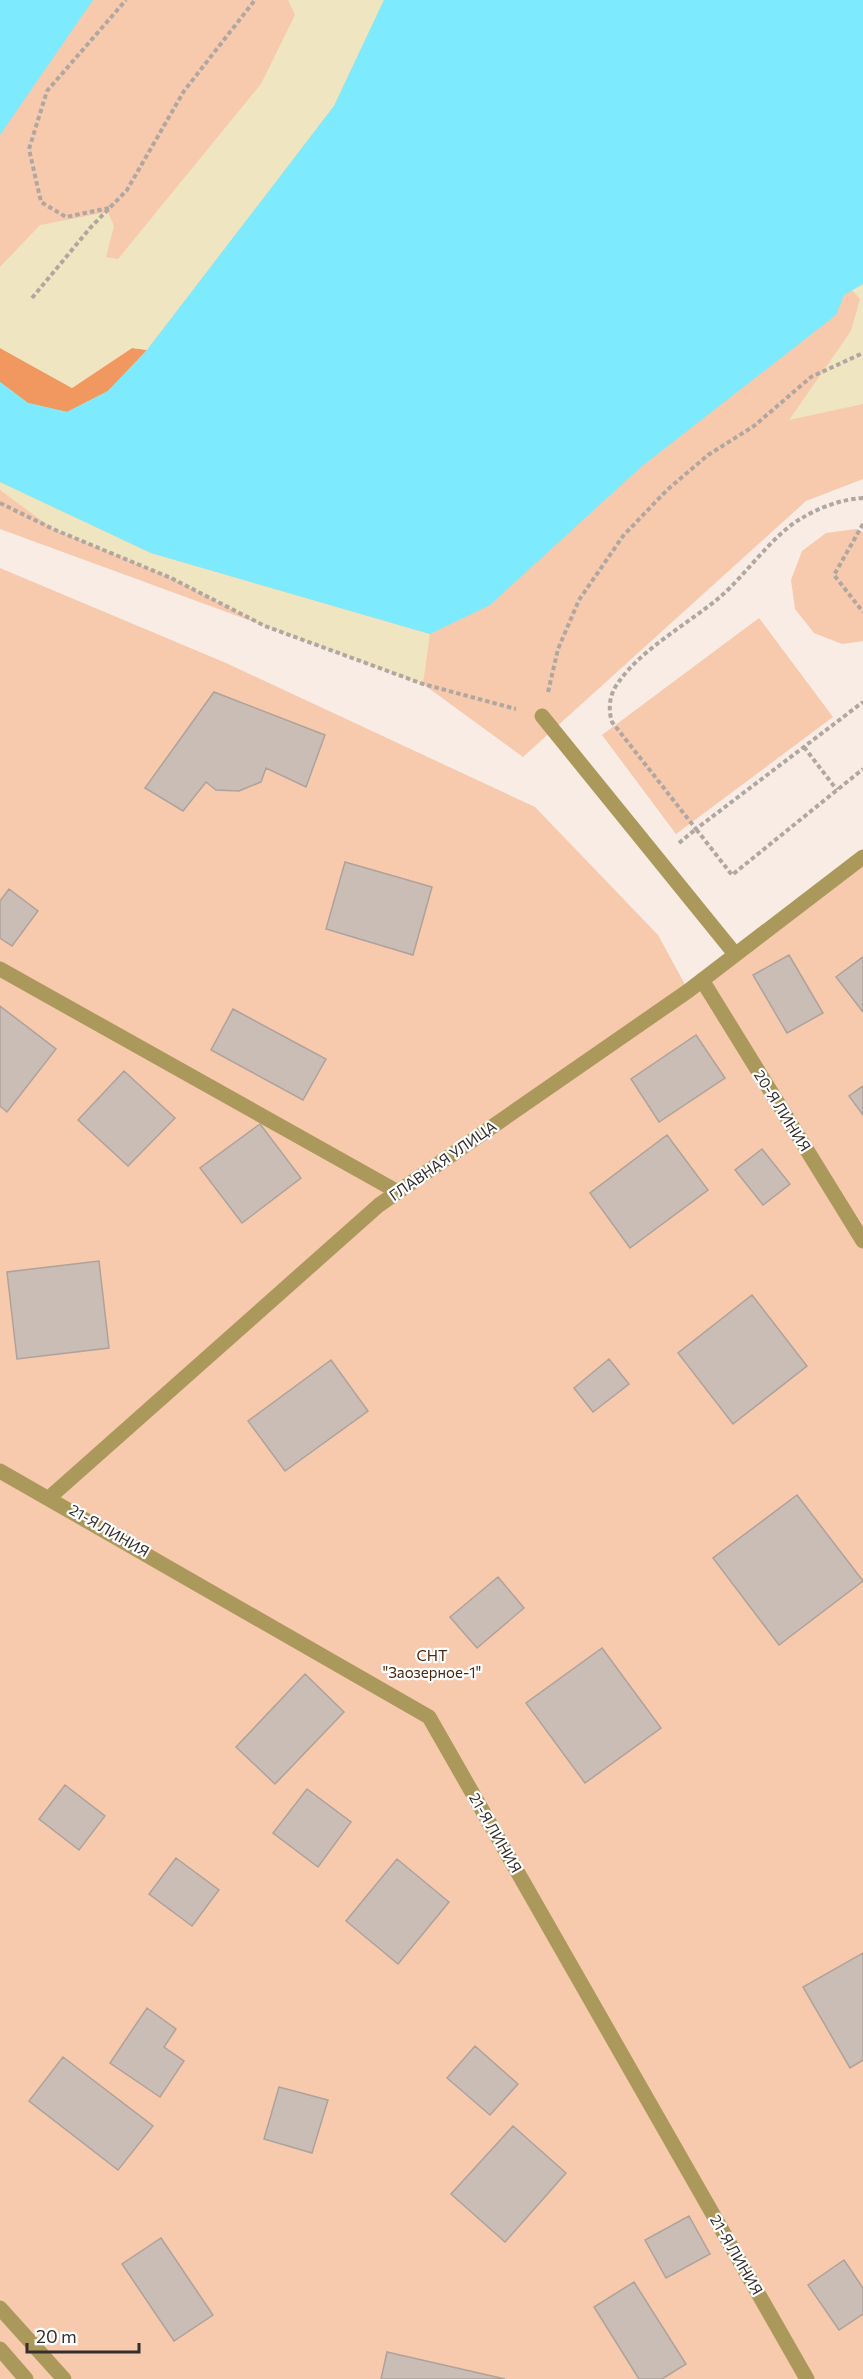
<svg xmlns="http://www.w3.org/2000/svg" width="863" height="2379" viewBox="0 0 863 2379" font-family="Commissioner,sans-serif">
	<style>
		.green { fill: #f7c9ad }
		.forest { fill: #f0985f }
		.sand { fill: #efe5c0 }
		.water { fill: #7eeafd }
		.building { fill: #c9bdb6; stroke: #aea29b; stroke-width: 1.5 }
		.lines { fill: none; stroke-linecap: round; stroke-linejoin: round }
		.path { stroke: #b1a7a1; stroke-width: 4; stroke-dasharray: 4.5 3; stroke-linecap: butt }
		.lane { stroke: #ab995b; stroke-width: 15 }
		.street { stroke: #ab995b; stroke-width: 15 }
		.labels { text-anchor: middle; stroke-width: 4.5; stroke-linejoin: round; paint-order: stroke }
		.street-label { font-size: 15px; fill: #342f2c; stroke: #fff }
		.park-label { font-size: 15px; fill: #4b2810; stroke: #fff }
	</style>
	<rect width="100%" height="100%" fill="#f9ece5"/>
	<!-- green -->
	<path class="green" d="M0,0H863V479L806,501L523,757L423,684L0,529Z
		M856,529L863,532V641L842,644L814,633L795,609L791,580L802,551L826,533Z
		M0,568L226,663L535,807L658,935L688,990L863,857V2379H0Z
		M759,618L833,717L676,834L602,735Z"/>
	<!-- forest -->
	<path class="forest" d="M0,348L72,388L132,348L147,350L108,391L67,412L28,403L0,382Z"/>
	<!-- sand -->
	<path class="sand" d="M288,0H384L334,106L147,350L132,348L72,388L0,348V267L40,225L108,212L114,226L106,257L118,259L261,84L295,15Z
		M863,284V404L789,420L851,331L860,299L852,290Z
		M0,482L151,553L430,634L423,684L265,626L171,578L53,529L0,490Z"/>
	<!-- water -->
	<path class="water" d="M0,0H93L0,135Z
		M384,0H863V284L844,295L836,315L641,467L490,605L430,634L151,553L0,482V382L28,403L67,412L108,391L147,350L334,106Z"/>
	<!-- building -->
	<path class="building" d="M214,692L325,735L306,787L266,768L261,782L239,791L216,790L206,782L183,811L145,788Z
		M345,862L432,887L413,955L326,929Z
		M9,889L38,911L12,946L0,938V901Z
		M789,955L823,1013L787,1033L753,975Z
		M863,957V1012L836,977Z
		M0,1006L56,1049L7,1112L0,1106Z
		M233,1009L326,1059L303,1100L211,1050Z
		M696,1035L725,1078L659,1122L631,1079Z
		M124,1071L175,1118L128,1166L78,1120Z
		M863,1086V1115L849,1096Z
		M260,1124L301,1178L242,1223L200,1168Z
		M667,1135L708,1190L630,1248L590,1193Z
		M762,1149L790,1184L763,1205L735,1170Z
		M99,1261L109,1348L17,1359L7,1272Z
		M752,1295L807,1366L733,1424L678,1353Z
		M609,1359L629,1384L593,1412L574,1388Z
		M331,1360L368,1411L285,1471L248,1421Z
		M797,1495L863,1581L779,1645L713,1558Z
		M498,1577L524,1608L477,1648L450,1617Z
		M602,1648L661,1728L585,1783L526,1703Z
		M305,1674L344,1712L275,1784L236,1747Z
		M65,1785L105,1816L79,1850L39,1819Z
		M307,1789L351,1822L318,1867L273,1833Z
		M176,1858L219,1890L192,1926L149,1894Z
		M397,1859L449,1902L398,1964L346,1921Z
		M863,1953V2060L850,2068L803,1987Z
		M147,2008L176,2029L164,2047L184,2061L160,2097L110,2063Z
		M475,2046L518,2084L490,2115L447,2078Z
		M63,2057L153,2126L118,2170L29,2101Z
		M279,2087L328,2100L312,2153L264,2139Z
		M513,2126L566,2173L505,2242L451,2194Z
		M689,2216L710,2254L666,2278L645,2240Z
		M161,2238L213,2315L174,2341L122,2264Z
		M844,2260L863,2288V2314L839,2330L808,2285Z
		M634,2282L686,2364L662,2379H639L594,2307Z
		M387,2352L505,2379H381Z"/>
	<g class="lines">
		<!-- path -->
		<path class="path" d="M109,208L66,217L41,202L29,149L47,91L126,0
			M32,298L91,227L127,190L184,91L255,0
			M863,498C843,499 820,507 802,518C773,534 745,576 720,597C688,624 641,649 618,683C609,695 608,709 612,722L696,829L863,702
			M0,503L53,529L171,578L265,626L423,684L516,709
			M863,524L834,575L863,612
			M548,692L558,649L579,600L623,536L667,490L708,455L754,426L811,377L863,353
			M804,747L837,790
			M679,843L696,829L732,875L863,769"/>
		<!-- lane -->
		<path class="lane" d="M542,716L735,954"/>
		<!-- street -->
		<path class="street" d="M0,969L398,1192
			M702,980L863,1241
			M0,1471L429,1717L807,2379
			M50,1497L379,1205L688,991L863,857
			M0,2308L64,2379
			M0,2349L26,2379"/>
	</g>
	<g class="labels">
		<!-- street labels -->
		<g class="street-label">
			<text transform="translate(782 1111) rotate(58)" y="5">20-Я ЛИНИЯ</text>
			<text transform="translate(443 1161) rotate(-35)" y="5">ГЛАВНАЯ УЛИЦА</text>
			<text transform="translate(109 1531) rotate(30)" y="5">21-Я ЛИНИЯ</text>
			<text transform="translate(495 1833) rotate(60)" y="5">21-Я ЛИНИЯ</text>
			<text transform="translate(736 2255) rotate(60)" y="5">21-Я ЛИНИЯ</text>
		</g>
		<!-- park labels -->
		<g class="park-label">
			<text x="432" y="1661">СНТ<tspan x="432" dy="17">"Заозерное-1"</tspan></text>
		</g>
	</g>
	<!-- scale -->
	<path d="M27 2343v9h112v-9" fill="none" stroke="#342f2c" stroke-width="3"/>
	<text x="36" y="2343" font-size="18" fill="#342f2c" stroke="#ffffff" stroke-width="4.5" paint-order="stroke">20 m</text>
</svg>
